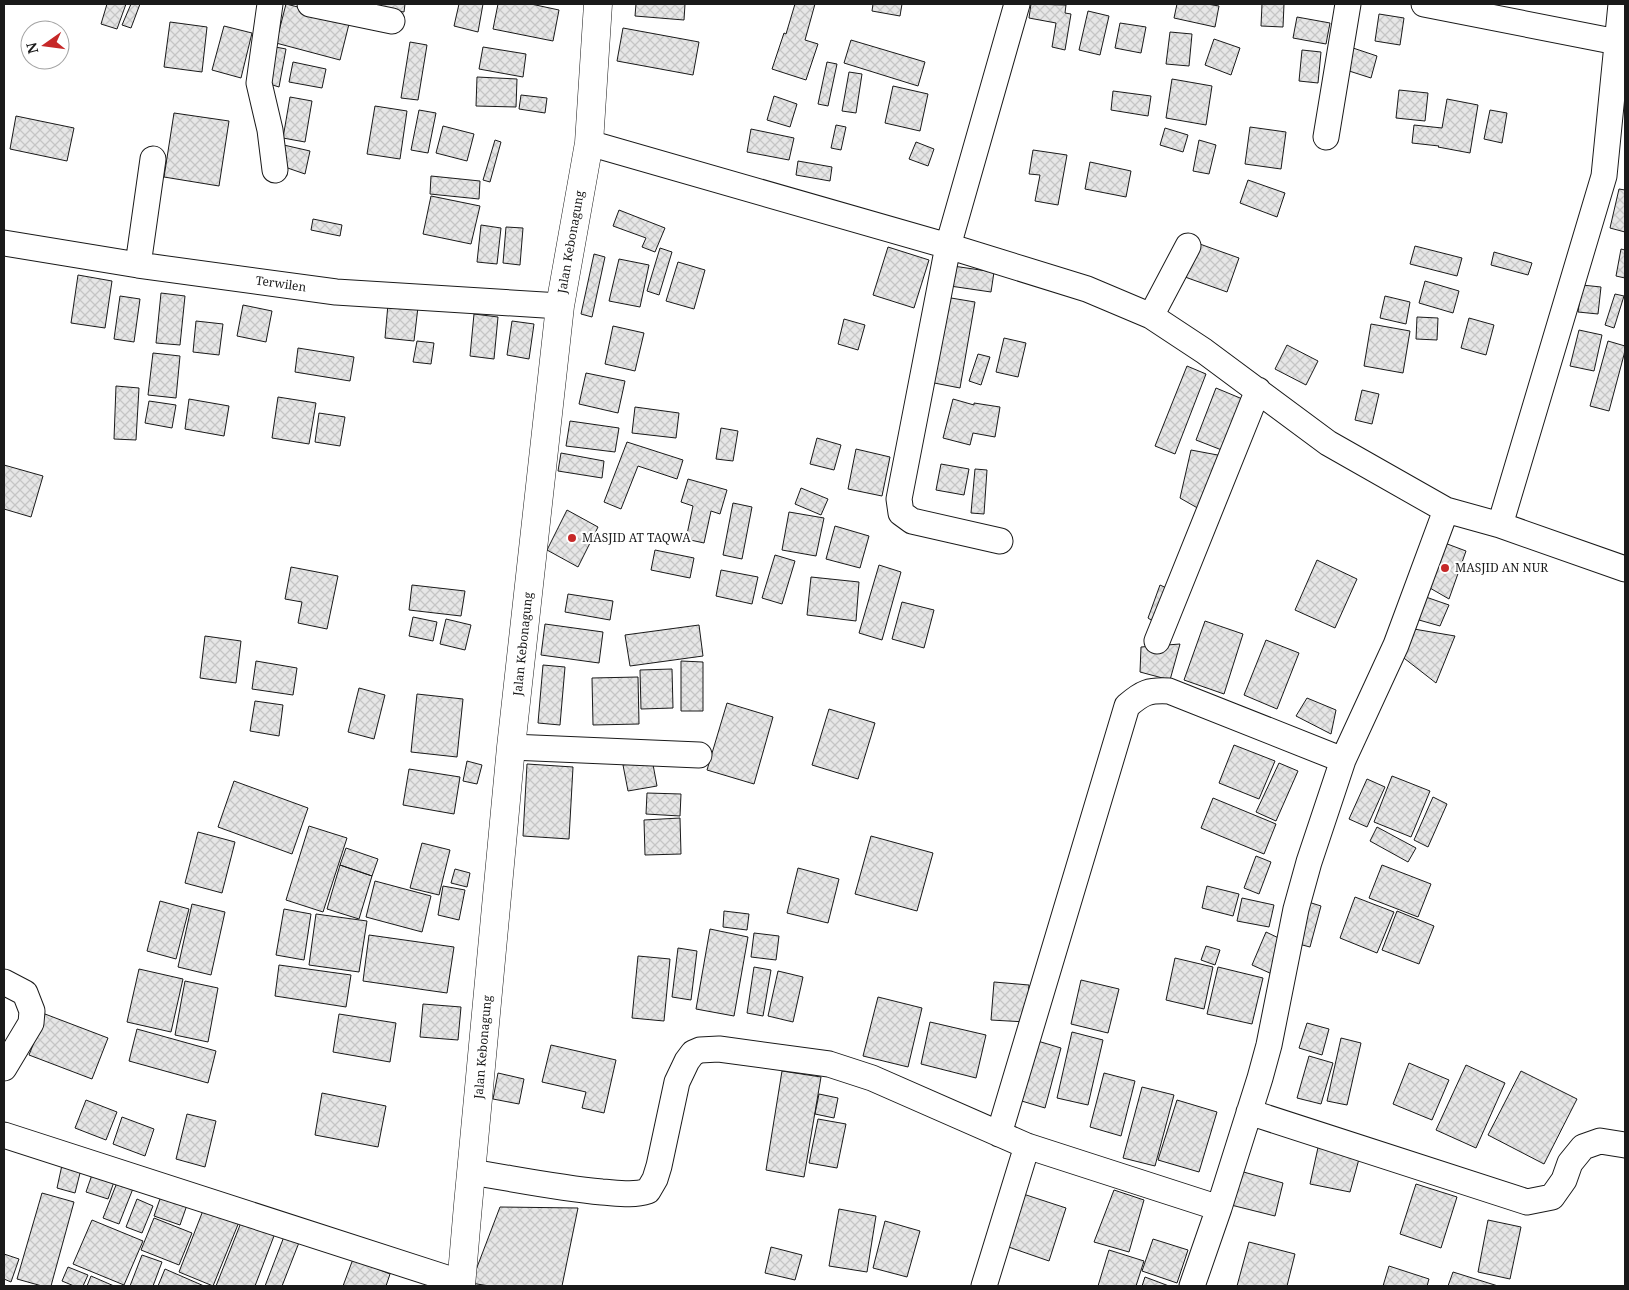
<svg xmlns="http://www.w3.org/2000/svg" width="1629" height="1290" viewBox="0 0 1629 1290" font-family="'Noto Serif',serif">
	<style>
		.building { fill: url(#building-cross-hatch); stroke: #1a1a1a }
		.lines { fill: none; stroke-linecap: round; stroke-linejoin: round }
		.street-casing { stroke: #1a1a1a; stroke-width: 27 }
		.primary-casing { stroke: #1a1a1a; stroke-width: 29 }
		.street { stroke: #fff; stroke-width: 25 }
		.primary { stroke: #fff; stroke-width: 28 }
		.poi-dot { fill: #c62828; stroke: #fff; stroke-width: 2 }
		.labels { text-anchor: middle; stroke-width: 4; stroke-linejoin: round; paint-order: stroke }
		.street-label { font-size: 12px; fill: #1a1a1a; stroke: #fff }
		.poi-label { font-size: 12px; fill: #1a1a1a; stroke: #fff; text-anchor: start }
	</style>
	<defs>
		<pattern id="building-cross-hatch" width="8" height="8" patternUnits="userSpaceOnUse" patternTransform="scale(1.25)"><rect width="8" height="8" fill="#e6e6e6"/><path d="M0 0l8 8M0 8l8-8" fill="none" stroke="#c5c5c5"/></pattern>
	</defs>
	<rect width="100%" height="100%" fill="#fff"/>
	<!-- building -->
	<path class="building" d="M107,4H126L117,29L101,24Z
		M131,4H140L131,28L122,25Z
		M286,4L350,20L340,60L276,43Z
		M378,4H405L404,12L377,8Z
		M459,4H483L478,32L454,26Z
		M498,4H531L559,10L553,41L493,29Z
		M636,4H685L684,20L635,16Z
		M795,4H815L805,40L818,44L806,80L772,69L784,33L786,34Z
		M873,4H902L900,16L872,11Z
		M1031,4L1066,5L1065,13L1071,14L1065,50L1052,47L1056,23L1029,18Z
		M1177,4H1207L1219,6L1215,27L1174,18Z
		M1262,4H1284L1283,27L1261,26Z
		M1088,11L1109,16L1100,55L1079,50Z
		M1379,14L1404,18L1400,45L1375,41Z
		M1297,17L1330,23L1326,44L1293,38Z
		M170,22L207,27L202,72L164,67Z
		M1120,23L1146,27L1141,53L1115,48Z
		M224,26L252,33L241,78L212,70Z
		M623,28L699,42L693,75L617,61Z
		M1170,32L1192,34L1189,66L1166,64Z
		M1214,39L1240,48L1231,75L1205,65Z
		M851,40L925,62L918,86L844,63Z
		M410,42L427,45L418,100L401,98Z
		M265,45L286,49L279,87L263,82Z
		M483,47L526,54L523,77L479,69Z
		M1353,48L1377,56L1371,78L1346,70Z
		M1302,50L1321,52L1318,83L1299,81Z
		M293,62L326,69L322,88L289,82Z
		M827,62L837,64L828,106L818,104Z
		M849,72L862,74L856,113L842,111Z
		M477,77L517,79L516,107L476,106Z
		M1172,79L1212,86L1206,125L1166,118Z
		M893,86L928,94L920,131L885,123Z
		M1399,90L1428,93L1425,121L1396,118Z
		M1113,91L1151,96L1148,116L1111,110Z
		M521,95L547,98L545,113L519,109Z
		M774,96L797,104L790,127L767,120Z
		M290,97L312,101L305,142L283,138Z
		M1447,99L1478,105L1470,153L1438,147L1439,146L1412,143L1414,125L1442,128Z
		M375,106L407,111L400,159L367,154Z
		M419,110L436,113L428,153L411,150Z
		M1490,110L1507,113L1502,143L1484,139Z
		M174,113L229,121L219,186L164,177Z
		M16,116L74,128L67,161L10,149Z
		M836,125L846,127L841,150L831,148Z
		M443,126L474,134L467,161L436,153Z
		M1250,127L1286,132L1281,169L1245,164Z
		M1165,128L1188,135L1183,152L1160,145Z
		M751,129L794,138L789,160L747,152Z
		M495,140L501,142L490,182L483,180Z
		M1199,140L1216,145L1209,174L1193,171Z
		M916,142L934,149L928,166L909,159Z
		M275,143L310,151L305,174L279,165Z
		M1033,150L1067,155L1058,205L1035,201L1040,175L1029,174Z
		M798,161L832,167L830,181L796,175Z
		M1090,162L1131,171L1126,197L1085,189Z
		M431,176L480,181L479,199L430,194Z
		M1248,180L1285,193L1277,217L1240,203Z
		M1619,189L1625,190V232L1610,228Z
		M431,196L480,206L471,244L423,234Z
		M619,210L665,228L655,252L642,247L646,238L613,226Z
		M313,219L342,225L340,236L311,230Z
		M481,225L501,228L497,264L477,262Z
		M506,227L523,228L520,265L503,263Z
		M1197,243L1239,258L1227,292L1185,277Z
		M1415,246L1462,258L1457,276L1410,264Z
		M888,247L929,260L914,308L873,295Z
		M660,248L672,252L659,295L647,291Z
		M1621,249L1625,250V278L1616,276Z
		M1494,252L1532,263L1528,275L1491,265Z
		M594,254L605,257L592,317L581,314Z
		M619,259L649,265L640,307L609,301Z
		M678,262L705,270L694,309L666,301Z
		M953,266L994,272L991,292L950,286Z
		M78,275L112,281L105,328L71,323Z
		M1425,281L1459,291L1453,313L1419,303Z
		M1582,285L1601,287L1598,314L1578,312Z
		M161,293L185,296L180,345L156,343Z
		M1615,294L1624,296L1614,328L1605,325Z
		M120,296L140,299L134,342L114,339Z
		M939,296L975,302L960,388L924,381Z
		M1385,296L1410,302L1406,324L1380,318Z
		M388,304L418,307L414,341L385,338Z
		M243,305L272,311L266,342L237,336Z
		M474,314L498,317L494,359L470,356Z
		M1417,317L1438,318L1437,340L1416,339Z
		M1469,318L1494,325L1486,355L1461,348Z
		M844,319L865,325L858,350L838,344Z
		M196,321L223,324L219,355L193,352Z
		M512,321L534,324L529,359L507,355Z
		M1371,324L1410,331L1403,373L1364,366Z
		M613,326L644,333L635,371L605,364Z
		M1579,330L1602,335L1594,371L1570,366Z
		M1004,338L1026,343L1018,377L996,372Z
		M417,341L434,343L431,364L413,362Z
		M1608,341L1625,346V351L1609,411L1590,406Z
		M1287,345L1318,361L1306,385L1275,369Z
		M298,348L354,357L350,381L295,372Z
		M153,353L180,356L176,398L148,395Z
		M978,354L990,357L981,385L969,381Z
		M1187,366L1206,374L1175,454L1155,446Z
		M586,373L625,381L618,413L579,404Z
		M116,386L139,388L136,440L114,439Z
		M1216,388L1252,403L1232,454L1196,440Z
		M1362,390L1379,394L1372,424L1355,420Z
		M278,397L316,403L309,444L272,438Z
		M189,399L229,406L224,436L185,429Z
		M953,399L974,405V403L1000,407L995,437L973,433L970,445L943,438Z
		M149,401L176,405L172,428L145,423Z
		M635,407L679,413L676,438L632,433Z
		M319,413L345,417L340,446L315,442Z
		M570,421L619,428L615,452L566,446Z
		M721,428L738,431L733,461L716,459Z
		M817,438L841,445L834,470L810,464Z
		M627,442L683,460L677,479L638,466L621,509L604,502Z
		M856,449L890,457L882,496L848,489Z
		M1191,450L1223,456L1201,510L1180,498Z
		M561,453L604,461L602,478L558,471Z
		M941,464L969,469L964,495L936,490Z
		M4,465L43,476L31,517L4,509Z
		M975,469L987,470L984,514L971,513Z
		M688,479L727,490L720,514L711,511L704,543L686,539L693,506L681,502Z
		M801,488L828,499L821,515L795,504Z
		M733,503L752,507L742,559L723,555Z
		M567,510L598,527L578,567L547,550Z
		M789,512L824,518L816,556L782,550Z
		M835,526L869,536L860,568L826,559Z
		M1442,542L1466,551L1449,599L1423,584Z
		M655,550L694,558L690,578L651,570Z
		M775,555L795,561L782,604L762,598Z
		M1317,560L1357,579L1335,628L1295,610Z
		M879,565L901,572L882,640L859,633Z
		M291,567L338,576L327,629L298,623L302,602L285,599Z
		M721,570L758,577L752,604L716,596Z
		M811,577L859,582L856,621L807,615Z
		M412,585L465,591L461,616L409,610Z
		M1160,585L1173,591L1157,624L1148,618Z
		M568,594L613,601L610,620L565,612Z
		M1420,595L1449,605L1440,626L1412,618Z
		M902,602L934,610L924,648L892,639Z
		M413,617L437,622L433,641L409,636Z
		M446,619L471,625L465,650L440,644Z
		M1205,621L1243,634L1224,694L1184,680Z
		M545,624L603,632L599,663L541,655Z
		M699,625L703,656L630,666L625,635Z
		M1408,628L1455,636L1436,683L1400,655Z
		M205,636L241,641L236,683L200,678Z
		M1266,640L1299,653L1277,709L1244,695Z
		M1180,644L1170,680L1140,672L1141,647Z
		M256,661L297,668L293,695L252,689Z
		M681,661L703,662V711H681Z
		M543,665L565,667L560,725L538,723Z
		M672,669L673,708L641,709L640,670Z
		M638,677L639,724L593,725L592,678Z
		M359,688L385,695L374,739L348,732Z
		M417,694L463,699L457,757L411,752Z
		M1307,698L1336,710L1331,734L1296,716Z
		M255,701L283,705L279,736L250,731Z
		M727,703L773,717L754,784L707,770Z
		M829,709L875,723L858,779L812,765Z
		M1234,745L1275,761L1259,799L1219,783Z
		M652,759L657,786L628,791L623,765Z
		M467,761L482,765L477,784L463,781Z
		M1279,763L1298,771L1276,821L1256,812Z
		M527,764L573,767L569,839L523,836Z
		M409,769L460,777L454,814L403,805Z
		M1392,776L1430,791L1411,837L1374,822Z
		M1367,779L1385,787L1367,827L1349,819Z
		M234,781L308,808L292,854L218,827Z
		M647,793L681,794L680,816L646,814Z
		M1433,797L1447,804L1428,847L1414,840Z
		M1213,798L1276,824L1264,854L1201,828Z
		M680,818L681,854L645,855L644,820Z
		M309,826L347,838L323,912L286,900Z
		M1377,827L1416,848L1408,862L1370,841Z
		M198,832L235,842L222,893L185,883Z
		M871,836L933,853L917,911L855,894Z
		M422,843L450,850L439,895L410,888Z
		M346,848L378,859L372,876L340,865Z
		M1256,856L1271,862L1259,894L1244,888Z
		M340,865L372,876L359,919L327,909Z
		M1382,865L1431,884L1418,917L1369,898Z
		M798,868L839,879L828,923L787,913Z
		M455,869L470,873L467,887L451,883Z
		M375,881L431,896L422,932L366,917Z
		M443,886L465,890L459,920L438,915Z
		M1207,886L1239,894L1233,916L1202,908Z
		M1355,897L1394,912L1377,953L1340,938Z
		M1242,898L1274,905L1269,927L1237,921Z
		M1302,900L1321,906L1310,947L1291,942Z
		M160,901L189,909L176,959L147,951Z
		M192,904L225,912L211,975L178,967Z
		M284,909L311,914L304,960L276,955Z
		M724,911L749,914L747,930L723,927Z
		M1397,911L1434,926L1419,964L1382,950Z
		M316,914L367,921L359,972L309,965Z
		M710,929L748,937L734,1016L696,1009Z
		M1266,932L1287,942L1272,974L1252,965Z
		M754,933L779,936L776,960L751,957Z
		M369,935L454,947L447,993L363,981Z
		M1206,946L1220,950L1215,965L1201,960Z
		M678,948L697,951L691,1000L672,997Z
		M638,956L670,959L664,1021L632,1018Z
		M1175,958L1213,967L1204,1009L1166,1000Z
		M279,965L351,975L346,1007L275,996Z
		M754,967L771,970L763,1016L747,1013Z
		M1218,967L1263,978L1252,1024L1207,1014Z
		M139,969L183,979L171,1032L127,1022Z
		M778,971L803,977L793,1022L768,1016Z
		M1081,980L1119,989L1108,1033L1071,1024Z
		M185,981L218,988L208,1042L175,1035Z
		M994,982L1029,985L1026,1022L991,1020Z
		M878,997L922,1008L908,1067L863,1056Z
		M423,1004L461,1007L458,1040L420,1037Z
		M45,1014L108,1038L92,1079L29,1055Z
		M339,1014L396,1023L390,1062L333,1052Z
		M930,1022L986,1035L976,1078L921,1064Z
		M1307,1023L1329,1029L1322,1055L1299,1048Z
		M137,1029L216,1051L208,1083L129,1061Z
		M1072,1032L1103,1040L1088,1105L1057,1098Z
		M1341,1038L1361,1043L1347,1105L1327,1101Z
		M1031,1039L1061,1048L1045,1108L1015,1099Z
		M551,1045L616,1060L604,1113L582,1108L586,1092L542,1082Z
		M1309,1056L1333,1063L1321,1104L1297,1098Z
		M1409,1063L1449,1080L1432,1120L1393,1104Z
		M1466,1065L1505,1083L1476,1148L1436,1130Z
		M782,1071L821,1077L804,1177L766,1170Z
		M1521,1071L1577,1099L1544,1164L1488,1135Z
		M498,1073L524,1079L519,1104L493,1099Z
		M1104,1073L1135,1081L1121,1136L1090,1127Z
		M1142,1087L1174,1095L1155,1166L1123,1158Z
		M322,1093L386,1106L378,1147L315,1135Z
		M819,1094L838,1098L834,1118L815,1114Z
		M86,1100L117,1112L106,1140L75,1128Z
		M1177,1100L1217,1112L1199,1172L1158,1160Z
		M187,1114L216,1121L205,1167L176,1159Z
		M122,1117L154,1129L145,1156L113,1144Z
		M818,1119L846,1124L837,1168L809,1163Z
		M1319,1143L1359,1159L1350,1192L1310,1184Z
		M62,1165L81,1169L75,1193L57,1188Z
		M94,1169L116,1176L108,1199L86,1192Z
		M1240,1171L1283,1183L1275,1216L1231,1205Z
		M118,1180L134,1186L119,1224L103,1218Z
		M1416,1184L1457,1197L1441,1248L1400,1234Z
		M1114,1190L1144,1200L1129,1252L1094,1242Z
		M1014,1191L1066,1208L1049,1261L997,1243Z
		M42,1193L74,1202L51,1286H42L17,1279Z
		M161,1196L187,1205L180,1225L154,1216Z
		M137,1199L153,1206L142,1233L126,1227Z
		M500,1207L578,1208L562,1286H489L471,1283Z
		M204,1208L239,1222L213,1286L179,1272Z
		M839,1209L876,1216L867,1272L829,1266Z
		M244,1215L277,1228L255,1286H216Z
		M154,1218L192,1233L179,1265L141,1250Z
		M92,1220L143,1241L124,1285L73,1264Z
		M1488,1220L1521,1227L1510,1279L1478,1272Z
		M885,1221L920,1231L907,1277L873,1268Z
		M285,1234L300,1240L282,1286H265Z
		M1153,1239L1188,1250L1177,1283L1142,1271Z
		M1249,1242L1295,1254L1287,1286H1237Z
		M771,1247L802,1255L795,1280L765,1273Z
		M1109,1250L1144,1261L1136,1286H1098Z
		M4,1254L19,1259L11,1282L4,1279Z
		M142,1255L162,1262L153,1286H130Z
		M353,1259L390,1274L386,1286H343Z
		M1389,1266L1429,1279L1427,1286H1383Z
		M68,1267L88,1275L83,1286H74L62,1281Z
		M165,1269L204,1286H158Z
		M1453,1272L1498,1286H1448Z
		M91,1276L114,1286H87Z
		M1145,1277L1169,1286H1142Z"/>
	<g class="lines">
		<defs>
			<path id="street" d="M270,4L259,83L270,130L275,170
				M310,4L392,21
				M1424,4L1617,42
				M1326,137L1348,4
				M589,143L948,246L1087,289L1151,316L1204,351L1328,443L1446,510L1500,525L1625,569
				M4,243L138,265L336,292L560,306
				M138,265L153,159
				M1151,316L1188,246
				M1500,525L1604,176L1621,4
				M1000,541L912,521L901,513L899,499L948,246L1017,4
				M1157,641L1258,390
				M511,747L699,755
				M4,982L25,993L32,1011L31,1023L4,1068
				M1249,1112L1527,1202L1552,1197L1564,1180L1570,1163L1583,1147L1600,1141L1625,1145
				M999,1134L1127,706C1143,692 1149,690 1169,691L1343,760
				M4,1135L462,1283
				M471,1172C515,1179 558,1188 602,1192C617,1193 633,1196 648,1191L655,1179L659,1166L677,1082L687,1061L693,1053L700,1050L719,1049L829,1064L872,1078L1027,1146L1219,1208
				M984,1286L1027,1146
				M1192,1286L1219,1208L1260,1078L1269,1045L1296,909L1309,862L1343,760L1396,645L1446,510"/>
			<path id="primary" d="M461,1286L468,1205L511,747L560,306L589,143L598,4"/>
		</defs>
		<!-- street casing -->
		<use href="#street" class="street-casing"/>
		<!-- primary casing -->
		<use href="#primary" class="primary-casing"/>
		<!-- street -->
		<use href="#street" class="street"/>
		<!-- primary -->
		<use href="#primary" class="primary"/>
	</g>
	<!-- markers -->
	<g class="poi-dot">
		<circle cx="572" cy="538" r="5"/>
		<circle cx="1445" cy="568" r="5"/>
	</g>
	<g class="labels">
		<!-- street labels -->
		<g class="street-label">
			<text transform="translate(571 242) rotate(-80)" y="4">Jalan Kebonagung</text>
			<text transform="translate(281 284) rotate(8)" y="4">Terwilen</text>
			<text transform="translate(523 644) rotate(-84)" y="4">Jalan Kebonagung</text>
			<text transform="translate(483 1047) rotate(-85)" y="4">Jalan Kebonagung</text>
		</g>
		<!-- poi labels -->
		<g class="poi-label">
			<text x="582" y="542">MASJID AT TAQWA</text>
			<text x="1455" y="572">MASJID AN NUR</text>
		</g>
	</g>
	<!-- border -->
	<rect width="1629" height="1290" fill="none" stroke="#1a1a1a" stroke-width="10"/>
	<!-- north arrow -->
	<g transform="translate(45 45) rotate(256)"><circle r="24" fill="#ffffff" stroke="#a3a3a3"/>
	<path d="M0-4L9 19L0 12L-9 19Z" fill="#c62828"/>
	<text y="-8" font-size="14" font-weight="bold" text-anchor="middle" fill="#1a1a1a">N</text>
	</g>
</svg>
